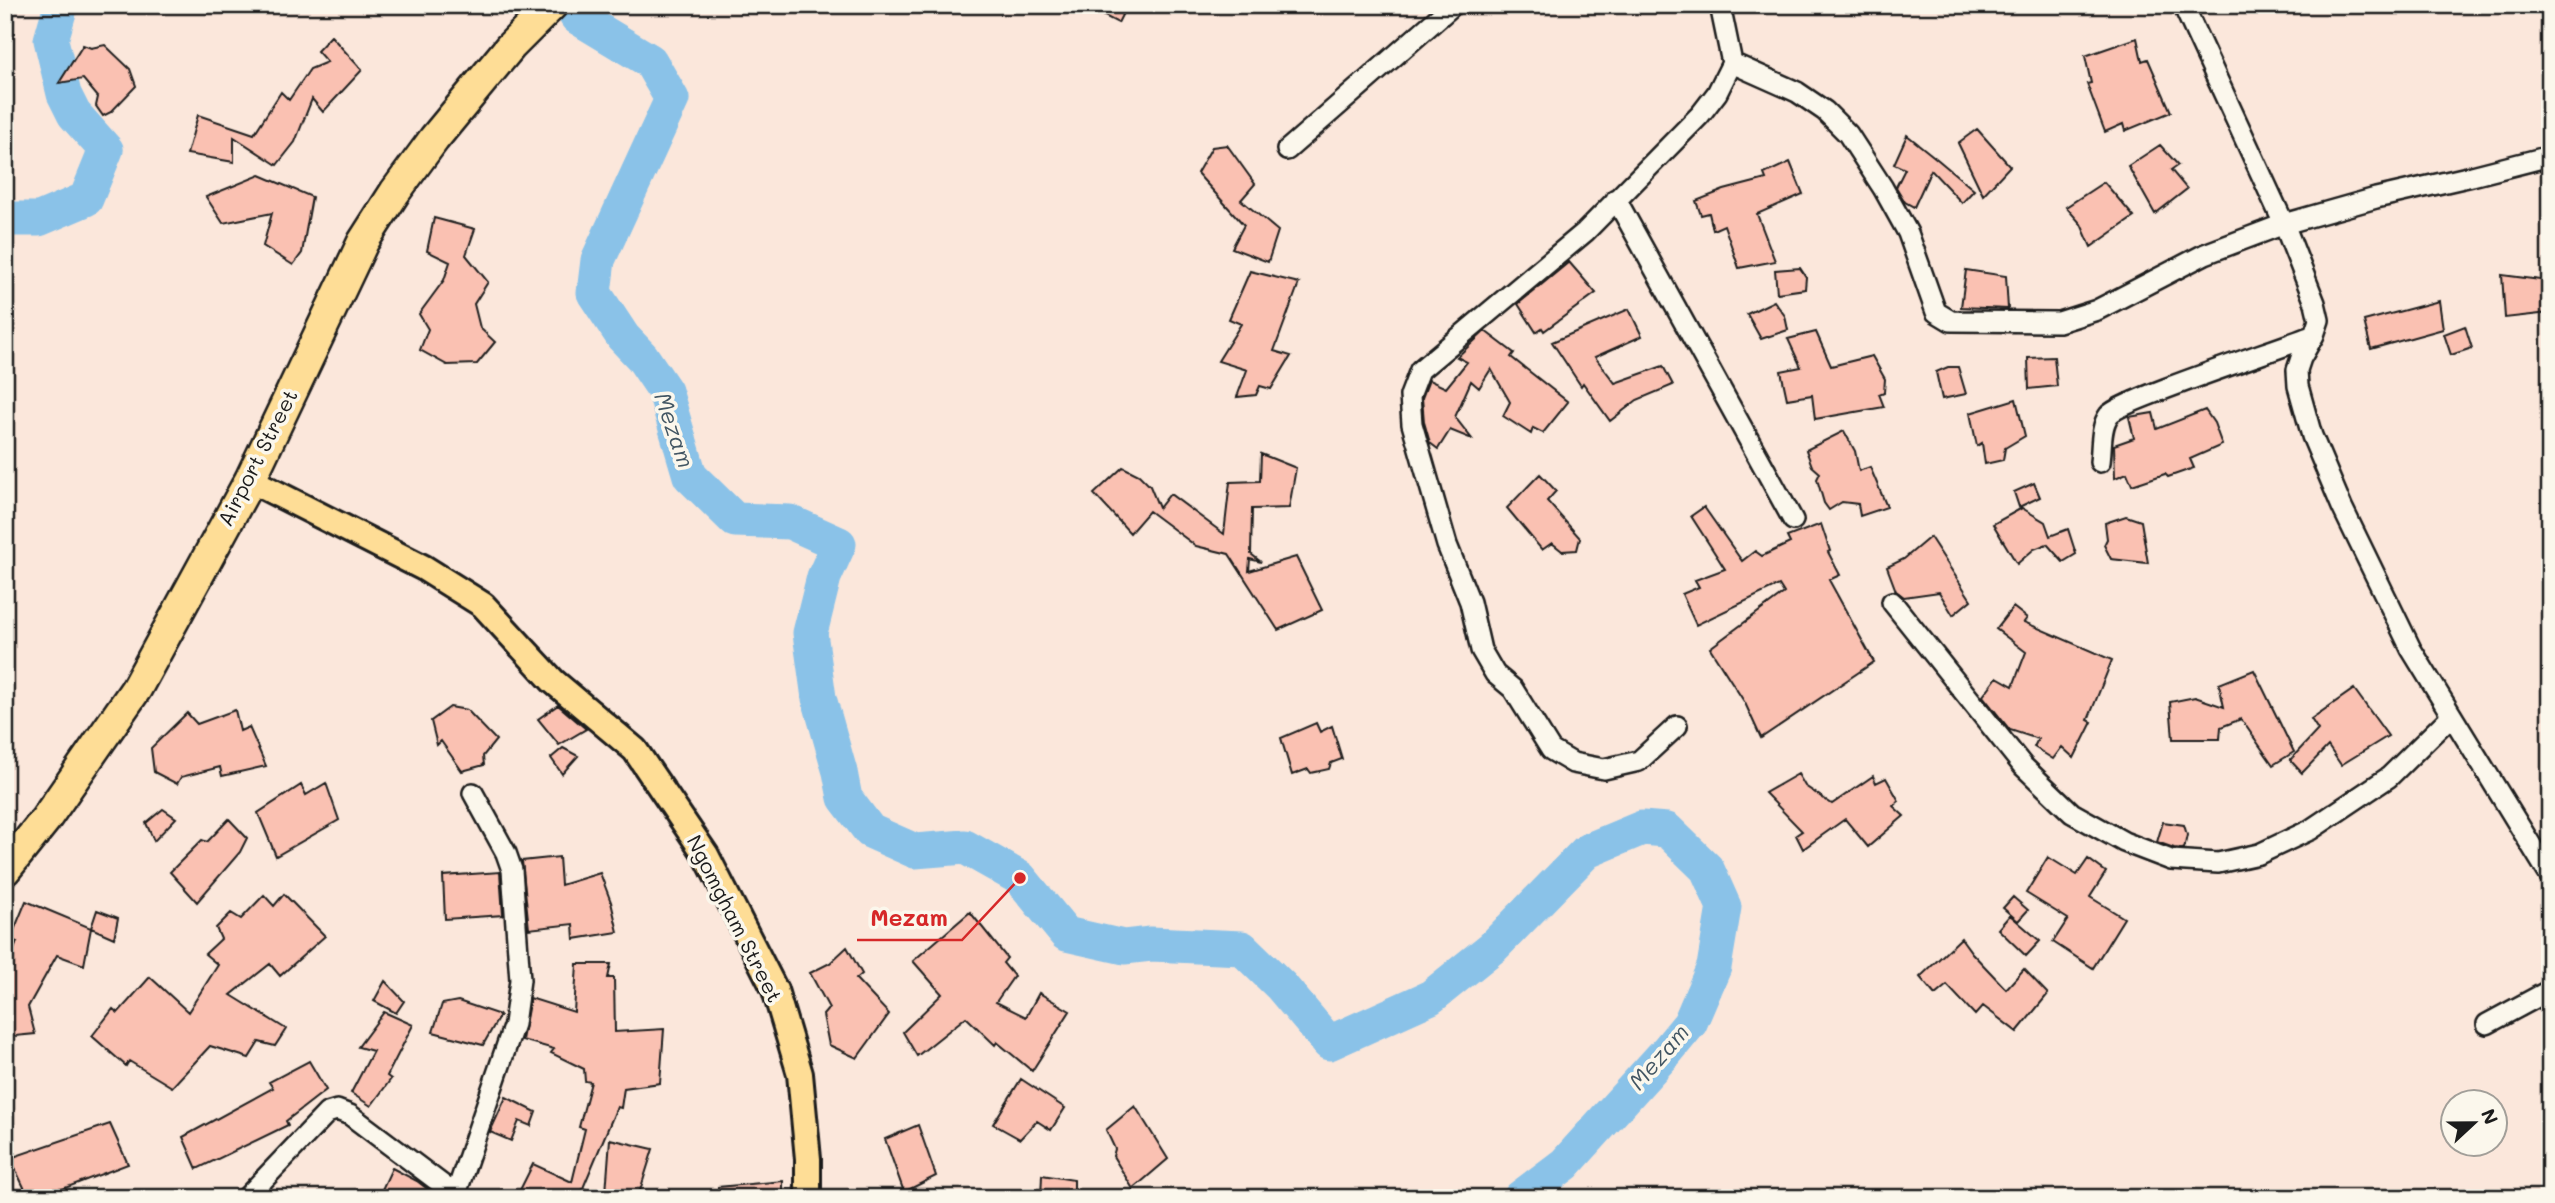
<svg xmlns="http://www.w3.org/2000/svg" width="2555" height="1203" viewBox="0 0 2555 1203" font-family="Mali,sans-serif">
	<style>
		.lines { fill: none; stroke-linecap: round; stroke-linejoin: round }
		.river { stroke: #8ac2e8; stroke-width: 35 }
		.building { fill: #fac1b2; stroke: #1c1c1c; stroke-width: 2 }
		.minor-casing { stroke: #1c1c1c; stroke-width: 24 }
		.major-casing { stroke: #1c1c1c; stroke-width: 30 }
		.highway-casing { stroke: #1c1c1c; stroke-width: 35 }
		.minor { stroke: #fbf7ec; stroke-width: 19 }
		.major { stroke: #fedd96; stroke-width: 24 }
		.highway { stroke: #fedd96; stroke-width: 30 }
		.labels { text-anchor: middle; stroke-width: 7; stroke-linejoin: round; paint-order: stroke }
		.street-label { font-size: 21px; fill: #1c1c1c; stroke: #fbf7ec }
		.water-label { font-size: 23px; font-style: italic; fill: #425663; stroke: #fbf7ec }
		.leader { fill: none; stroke: #d62828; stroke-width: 2.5 }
		.callout-dot { fill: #d62828; stroke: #fbf7ec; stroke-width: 2.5 }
		.callout-label { font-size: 23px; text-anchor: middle; font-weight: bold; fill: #d62828; stroke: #fbf7ec; stroke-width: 7; stroke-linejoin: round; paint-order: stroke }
	</style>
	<rect width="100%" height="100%" fill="#fbe7db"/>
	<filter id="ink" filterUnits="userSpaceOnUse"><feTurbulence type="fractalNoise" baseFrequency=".0143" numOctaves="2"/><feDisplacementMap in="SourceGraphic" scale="14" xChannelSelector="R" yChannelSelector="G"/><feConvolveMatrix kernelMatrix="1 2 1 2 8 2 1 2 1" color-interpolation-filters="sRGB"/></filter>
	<g filter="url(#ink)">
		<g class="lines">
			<!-- river -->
			<path class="river" d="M570,5L577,17L650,61L672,99L598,260L594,293L623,337L642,357L665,391L690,476L735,520L790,522L839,544L824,577L810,633L819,698L840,772L845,798L870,831L915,851L965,847L1020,878L1066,934L1124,947L1151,944L1242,948L1281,986L1329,1043L1431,997L1493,947L1587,851L1642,828L1667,830L1707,869L1724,907L1714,967L1690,1023L1667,1051L1565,1164L1520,1198
				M5,219H39L86,199L106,150L74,114L64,94L51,40L61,5"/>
		</g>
		<!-- building -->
		<path class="building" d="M1083,5H1127L1118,23Z
			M331,36L362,70L323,112L312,99L295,142L277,165L234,137V162L187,154L198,115L254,134L281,92L289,100L310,69L327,62L317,51Z
			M2137,38L2142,61L2148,59L2171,112L2125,131L2123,124L2105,132L2087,84L2091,83L2085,56Z
			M83,45L91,48L105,45L130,69L136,86L111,112L103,116L96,106L98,97L83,79L59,83Z
			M1977,129L2010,166L1983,195L1958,143Z
			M1907,135L1937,159L1974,190L1962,203L1931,170L1914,207L1905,202L1896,187L1905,169L1894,164Z
			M1227,145L1255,184L1241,200L1278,231L1268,262L1232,248L1244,225L1197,173L1212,147Z
			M2160,145L2178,165L2171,170L2187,189L2155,214L2128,166Z
			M1790,162L1803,194L1757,214L1775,261L1739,268L1724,225L1713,230L1709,213L1701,215L1696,201L1724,190L1766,179L1764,174Z
			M260,175L312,197L302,253L293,265L263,246L272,213L223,223L206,197Z
			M2104,182L2134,217L2091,247L2081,224L2066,207Z
			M434,218L475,229L466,255L488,282L474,304L480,328L495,342L477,364L447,365L420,350L428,329L419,314L444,280L450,262L427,251Z
			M1569,262L1596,293L1544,331L1542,328L1536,332L1518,304Z
			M1800,268L1806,277L1805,289L1777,293L1775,270Z
			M1966,270L2006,276L2008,309L1961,307Z
			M1250,271L1299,283L1274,351L1291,356L1271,389L1260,386L1256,395L1237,397L1247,370L1218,361L1241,324L1229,319Z
			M2502,275L2548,281L2549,313L2505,318Z
			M1774,301L1785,316L1788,330L1761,339L1747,314Z
			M2439,301L2443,329L2371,349L2364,321Z
			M1629,309L1642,336L1595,357L1615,383L1663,366L1673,385L1637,400L1610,421L1583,383L1581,386L1552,342Z
			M2465,326L2472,348L2451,355L2444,334Z
			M1485,331L1514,353L1511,357L1568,402L1543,433L1533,428L1531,434L1503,416L1510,402L1491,369L1479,388L1471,381L1455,417L1472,439L1450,430L1438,449L1430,443L1424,422L1422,398L1429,380L1446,388L1467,362L1457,357Z
			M1816,332L1831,366L1872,356L1885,379L1884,392L1879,394L1884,407L1815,419L1812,395L1787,399L1781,371L1801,367L1788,339Z
			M2054,357L2057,386L2029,389L2028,358Z
			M1948,367H1958L1966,394L1942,399L1936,372Z
			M2016,399L2025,436L2005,448L2003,460L1985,464L1982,443L1977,446L1970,413Z
			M2205,410L2214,423L2222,445L2190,459L2194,468L2168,477L2165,474L2132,485L2127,473L2115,478L2114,445L2134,438L2129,417L2153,413L2157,429Z
			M1844,431L1855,451L1859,471L1870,467L1887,507L1860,516L1858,504L1842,502L1829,510L1824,503L1817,479L1820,473L1812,466L1806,450Z
			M1261,454L1296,468L1289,508L1252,509L1251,554L1261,562L1250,559L1249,571L1296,557L1322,610L1278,630L1229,554L1196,546L1149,511L1130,533L1094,494L1123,467L1139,475L1150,486L1159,508L1170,494L1224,534L1230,482L1260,481Z
			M1540,474L1556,491L1547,501L1580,538L1577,550L1562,551L1552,543L1542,550L1507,508Z
			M2034,483L2040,497L2019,507L2014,492Z
			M1704,507L1742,561L1755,551L1762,556L1790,543L1787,537L1821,524L1830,551L1828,552L1840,575L1829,580L1874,662L1761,738L1745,703L1710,648L1784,593L1779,585L1696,625L1682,594L1699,587L1695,580L1725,569L1691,516Z
			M2022,508L2045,522L2050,536L2068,529L2076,554L2063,562L2047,544L2034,549L2017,564L1993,524Z
			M2126,516L2141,521L2148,563L2111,559L2104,545L2107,539L2105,523Z
			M1930,537L1971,600L1953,615L1939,592L1904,597L1896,591L1887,567L1904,559Z
			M2013,607L2027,618L2024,622L2112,660L2088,720L2092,722L2074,758L2062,747L2053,759L2034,747L2038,739L2010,730L1983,696L1997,677L2013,686L2026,652L1996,629Z
			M2254,670L2294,752L2273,765L2241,719L2221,727L2220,739H2173L2170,702L2195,697L2224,707L2219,684Z
			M2354,689L2388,736L2341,765L2328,746L2302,773L2290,760L2318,730L2311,719Z
			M558,705L586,729L559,745L538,719Z
			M450,707L467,710L496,740L483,756L484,765L462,771L441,741L437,745L431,721Z
			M235,710L240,731L249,727L266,766L222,776L220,767L181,777L177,784L154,772L151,748L187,713L197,724Z
			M1316,723L1320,732L1332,726L1342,759L1331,763L1329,769L1311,773L1308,769L1292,775L1281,738Z
			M563,748L578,756L562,774L551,758Z
			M1798,774L1805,786L1832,804L1873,776L1876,783L1886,778L1899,801L1893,806L1904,816L1868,847L1845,819L1803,849L1796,835L1802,831L1765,793Z
			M326,783L339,820L276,856L258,813L301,785L306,795Z
			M163,809L176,818L154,841L146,823Z
			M229,819L247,838L240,852L197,902L170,872L202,840L207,842Z
			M2163,822L2184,825L2187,835L2184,849L2174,848L2157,842Z
			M559,857L561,885L600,873L611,902L618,932L574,939L573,924L529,929L522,861Z
			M2048,857L2077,875L2088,859L2106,872L2090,897L2124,918L2093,968L2053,942L2068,919L2026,893Z
			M500,872L503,915L445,919L443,876Z
			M284,894L325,936L280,976L270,964L231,995L286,1029L275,1046L259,1042L249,1058L210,1046L172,1087L129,1061L126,1066L92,1036L113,1009L118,1013L150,977L188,1012L218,965L205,954L221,939L216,928L231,913L241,919L264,895L274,906Z
			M2013,897L2028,910L2018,921L2003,908Z
			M26,901L91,928L84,965L57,955L28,1007L35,1034L5,1037V972L17,942L10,940Z
			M97,910L118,918L114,938L91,928Z
			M970,912L1007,958L1003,963L1014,976L996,1002L1026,1017L1039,993L1070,1011L1032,1071L997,1042L995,1045L966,1017L917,1056L903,1032L942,994L913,961Z
			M2010,915L2040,941L2026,956L1998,929Z
			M1961,938L1972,953L2006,989L2024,969L2048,994L2017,1032L1983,1006L1975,1015L1947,985L1935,995L1920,977Z
			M847,947L862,974L856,979L889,1014L857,1058L829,1045L823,1015L829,1008L810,973L830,963Z
			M577,964H611L608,978H614L615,1032L664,1029L660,1083L624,1088L621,1108L617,1107L583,1188L604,1198H516L533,1164L572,1182L585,1129L579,1127L591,1082L585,1081L584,1069L551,1053L554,1049L522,1040L530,998L574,1012Z
			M385,981L404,1001L396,1013L374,1001Z
			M458,1001L500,1015L483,1045L433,1032L442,1004Z
			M384,1012L413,1025L387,1076L391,1079L371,1106L351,1093L373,1051L358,1047Z
			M309,1061L326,1090L286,1121L288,1125L197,1169L183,1137L273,1088L269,1082Z
			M1021,1079L1065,1108L1051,1130L1037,1121L1020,1139L993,1124Z
			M506,1097L536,1112L531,1126L519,1121L511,1141L490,1132Z
			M1135,1106L1168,1159L1133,1189L1113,1156L1115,1149L1106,1130Z
			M110,1124L128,1164L39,1198H29L10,1158Z
			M918,1125L936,1176L904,1192L885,1139Z
			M610,1139L653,1149L638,1197L606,1193Z
			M392,1168L417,1181L439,1198H378Z
			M1042,1175L1074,1180V1198H1041Z
			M783,1181V1198H718V1187Z"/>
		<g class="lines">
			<defs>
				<path id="minor" d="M2183,5L2284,224L2315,303L2319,320L2314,335L2301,358L2297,370L2298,386L2312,436L2342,507L2411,649L2550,876
					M1732,63L1797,92L1825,111L1848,134L1883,188L1908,233L1936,312L1951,321L2059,322L2097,310L2205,254L2284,224L2376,198L2472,176L2550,156
					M1287,150L1453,5
					M1616,199L1793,520
					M2100,462C2102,447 2100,427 2109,415C2119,401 2285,347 2314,335
					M1892,602L2023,766L2072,813L2124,842L2171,860L2218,863L2259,854L2310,830L2389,777L2451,716
					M1677,726L1639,761L1604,769L1573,763L1551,750L1513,689L1495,674L1481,650L1470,602L1447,545L1412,424L1410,396L1420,370L1585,232L1700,115L1717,93L1732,63L1720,5
					M2487,1024L2550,990
					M456,1194L514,1024L520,980L512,870L506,853L473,793
					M246,1198L327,1113L337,1110L350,1115L460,1198"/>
				<path id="major" d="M250,480L424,568L483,605L553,681L635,750L706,855L775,990L800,1074L808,1159V1198"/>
				<path id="highway" d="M5,870L45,820L136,689L250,480L363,242L395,192L434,139L510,47L552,5"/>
			</defs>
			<!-- minor casing -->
			<use href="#minor" class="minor-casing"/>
			<!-- major casing -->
			<use href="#major" class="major-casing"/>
			<!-- highway casing -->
			<use href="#highway" class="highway-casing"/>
			<!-- minor -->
			<use href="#minor" class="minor"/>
			<!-- major -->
			<use href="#major" class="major"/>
			<!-- highway -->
			<use href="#highway" class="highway"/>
		</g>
	</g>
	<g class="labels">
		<!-- street labels -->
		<g class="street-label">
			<text transform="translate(258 458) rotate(-63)" y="7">Airport Street</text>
			<text transform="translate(734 919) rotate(63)" y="7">Ngomgham Street</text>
		</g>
		<!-- water labels -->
		<g class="water-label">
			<text transform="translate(674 430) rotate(71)" y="8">Mezam</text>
			<text transform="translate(1659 1057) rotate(-49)" y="8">Mezam</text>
		</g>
	</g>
	<!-- callouts -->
	<path class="leader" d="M1020 878L962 940H857"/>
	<circle class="callout-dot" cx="1020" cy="878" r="7"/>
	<g class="callout-label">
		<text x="909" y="926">Mezam</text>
	</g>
	<!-- margin -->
	<rect width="2555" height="1203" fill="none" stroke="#fbf7ec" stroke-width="28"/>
	<rect x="14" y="14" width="2527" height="1175" fill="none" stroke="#1c1c1c" stroke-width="2.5" filter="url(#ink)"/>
	<!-- north arrow -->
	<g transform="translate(2474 1123) rotate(68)"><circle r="33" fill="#fbf7ec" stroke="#a29f99" stroke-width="2"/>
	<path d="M0-5L12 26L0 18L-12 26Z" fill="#1c1c1c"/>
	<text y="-10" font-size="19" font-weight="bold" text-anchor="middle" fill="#1c1c1c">N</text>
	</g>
</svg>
